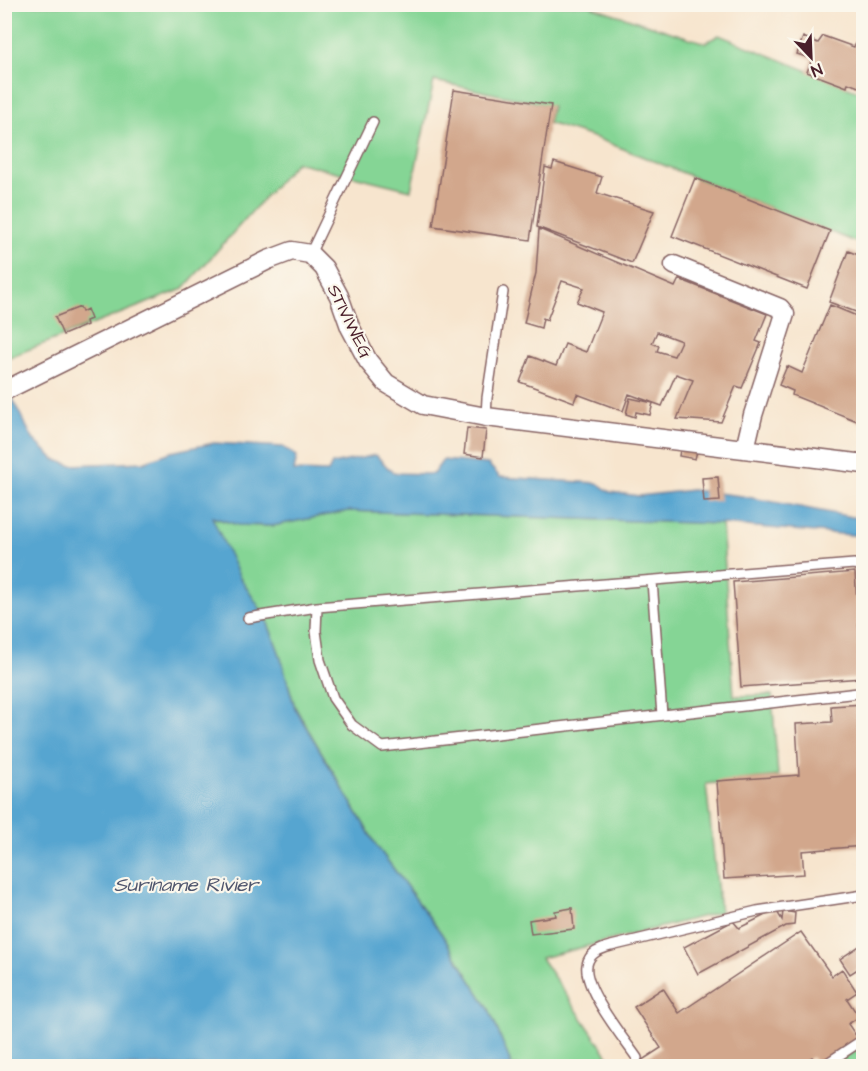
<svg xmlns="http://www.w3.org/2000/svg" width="868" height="1071" viewBox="0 0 868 1071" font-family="'Architects Daughter',sans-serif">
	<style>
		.green { fill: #85d595; stroke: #687a60; stroke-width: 1.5 }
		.water { fill: #56a5d0; stroke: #50627e; stroke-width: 1.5 }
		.building { fill: #d2a78c; fill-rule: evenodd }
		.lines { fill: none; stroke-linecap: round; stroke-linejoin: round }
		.lane-casing { stroke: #876464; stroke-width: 12 }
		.street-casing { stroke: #876464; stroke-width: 21 }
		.lane { stroke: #fff; stroke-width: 9 }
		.street { stroke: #fff; stroke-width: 18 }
		.labels { text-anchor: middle; stroke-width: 4.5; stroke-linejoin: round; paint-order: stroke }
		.street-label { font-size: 18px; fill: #4a1f2b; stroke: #fbf7ec }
		.water-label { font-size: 20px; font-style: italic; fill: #4f556d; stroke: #fbf7ec }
	</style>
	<rect width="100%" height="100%" fill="#fbf7ec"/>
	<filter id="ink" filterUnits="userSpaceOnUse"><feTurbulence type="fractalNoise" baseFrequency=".0167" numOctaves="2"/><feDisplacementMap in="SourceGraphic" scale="12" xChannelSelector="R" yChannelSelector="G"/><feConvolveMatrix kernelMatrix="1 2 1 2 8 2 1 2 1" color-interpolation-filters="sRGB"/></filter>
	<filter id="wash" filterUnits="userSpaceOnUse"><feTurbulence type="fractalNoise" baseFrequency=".008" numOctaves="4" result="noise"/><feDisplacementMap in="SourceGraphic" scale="24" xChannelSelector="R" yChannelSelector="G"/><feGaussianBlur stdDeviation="1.35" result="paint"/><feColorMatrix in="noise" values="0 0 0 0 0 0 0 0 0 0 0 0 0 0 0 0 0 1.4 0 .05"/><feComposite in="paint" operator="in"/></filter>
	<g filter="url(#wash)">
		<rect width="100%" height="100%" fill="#f7e5ce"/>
		<!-- green -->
		<path class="green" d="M5,5H591L593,7L705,43L719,35L863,93V245L596,138L548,123L552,106L434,81L411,190L296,162L183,289L5,359Z
			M348,511L722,524L734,696L772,695L778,776L706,784L720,912L541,958L612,1062L607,1066H512L489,1009L441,933L376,845L295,707L279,652L265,616L240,578L211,517L238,525L272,526Z
			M863,1045V1066H831Z"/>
		<!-- water -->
		<path class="water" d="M4,378L17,408L33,439L54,459L70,465L143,462L171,452L214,443L283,447L297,456L294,471L328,472L332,464L376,455L393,473L433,474L443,460L488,464L500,477L597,483L610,492L639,496L692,490L742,496L863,519V536L722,524L348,511L272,526L238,525L212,517L240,578L265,616L279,652L295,708L376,845L441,933L489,1009L512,1066H5Z"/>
		<g id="blocks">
			<!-- building -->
			<path class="building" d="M864,21V89L848,83L847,87L807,72L812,59L797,54L803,37L818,43L823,36L854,47Z
				M454,90L551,105L530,240L433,226Z
				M554,162L602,177L597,193L654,211L632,263L537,227L545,167L552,169Z
				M695,178L830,231L807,289L672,236Z
				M539,229L675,287L679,279L767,314L756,341L761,343L742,388L736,386L721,422L677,419L693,380L676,374L662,406L629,394L623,411L577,394L574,402L520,382L530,356L556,366L565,344L586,352L602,312L577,302L584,288L562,281L547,320L543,318L541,328L524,323L536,273ZM657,332L681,341L674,356L657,351L659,346L652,343Z
				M848,251L864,257V315L829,302Z
				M830,305L864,319V424L792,395L793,391L779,385L787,366L802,373Z
				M80,307L82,312L87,309L91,319L86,321L87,325L63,335L55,317Z
				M630,398L653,403L650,415L636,412L635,417L626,414Z
				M467,428L486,430L483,457L464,454Z
				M681,444L698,447L695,459L679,456Z
				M718,477L720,501L704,502L702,478Z
				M855,572L862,678L741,687L733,582Z
				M864,704V846L802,851L804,874L724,879L717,781L799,775L796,724L832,722L831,706Z
				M572,908L574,929L531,934L529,920L556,916L555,911Z
				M776,910L782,920L783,911L795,913L794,925L786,926L698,974L684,947L733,921L739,928Z
				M801,932L832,976L842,969L857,992L847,999L859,1017L848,1024L859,1040L819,1066H818L812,1057L797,1066H633L661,1048L634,1007L663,988L679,1013Z
				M864,943V965L850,974L840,959Z"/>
		</g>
	</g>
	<g filter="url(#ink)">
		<use href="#blocks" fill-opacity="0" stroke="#876464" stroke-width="1.5"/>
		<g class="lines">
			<defs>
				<path id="lane" d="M310,254L373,122
					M486,417L487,398L503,292
					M652,581L662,715
					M317,607L316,631L320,660L333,698L352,725L382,747L858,693L864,691
					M248,618L317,607L854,564L864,567
					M637,1058C624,1039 583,989 587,965C589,953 600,949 611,946L757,911L864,895
					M823,1066L864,1039"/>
				<path id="street" d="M674,265L780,308L785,314L753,415L745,449
					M4,391L268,260L292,251L310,254L324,268L339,296L350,327L368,361L386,383L423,405L486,417L864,464"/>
			</defs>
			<!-- lane casing -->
			<use href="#lane" class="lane-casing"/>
			<!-- street casing -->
			<use href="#street" class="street-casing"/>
			<!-- lane -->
			<use href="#lane" class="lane"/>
			<!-- street -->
			<use href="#street" class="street"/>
		</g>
	</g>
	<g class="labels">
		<!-- street labels -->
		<g class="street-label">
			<text transform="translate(350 321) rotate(64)" y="6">STIVIWEG</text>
		</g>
		<!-- water labels -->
		<g class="water-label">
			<text x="186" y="891">Suriname Rivier</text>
		</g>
	</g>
	<!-- margin -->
	<rect width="868" height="1071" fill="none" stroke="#fbf7ec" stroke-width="24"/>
	<!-- north arrow -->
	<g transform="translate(811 57) rotate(157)" stroke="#fbf7ec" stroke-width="4.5" paint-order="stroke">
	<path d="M0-4.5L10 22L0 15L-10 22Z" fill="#4a1f2b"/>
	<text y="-9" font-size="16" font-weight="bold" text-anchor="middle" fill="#4a1f2b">N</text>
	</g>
</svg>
